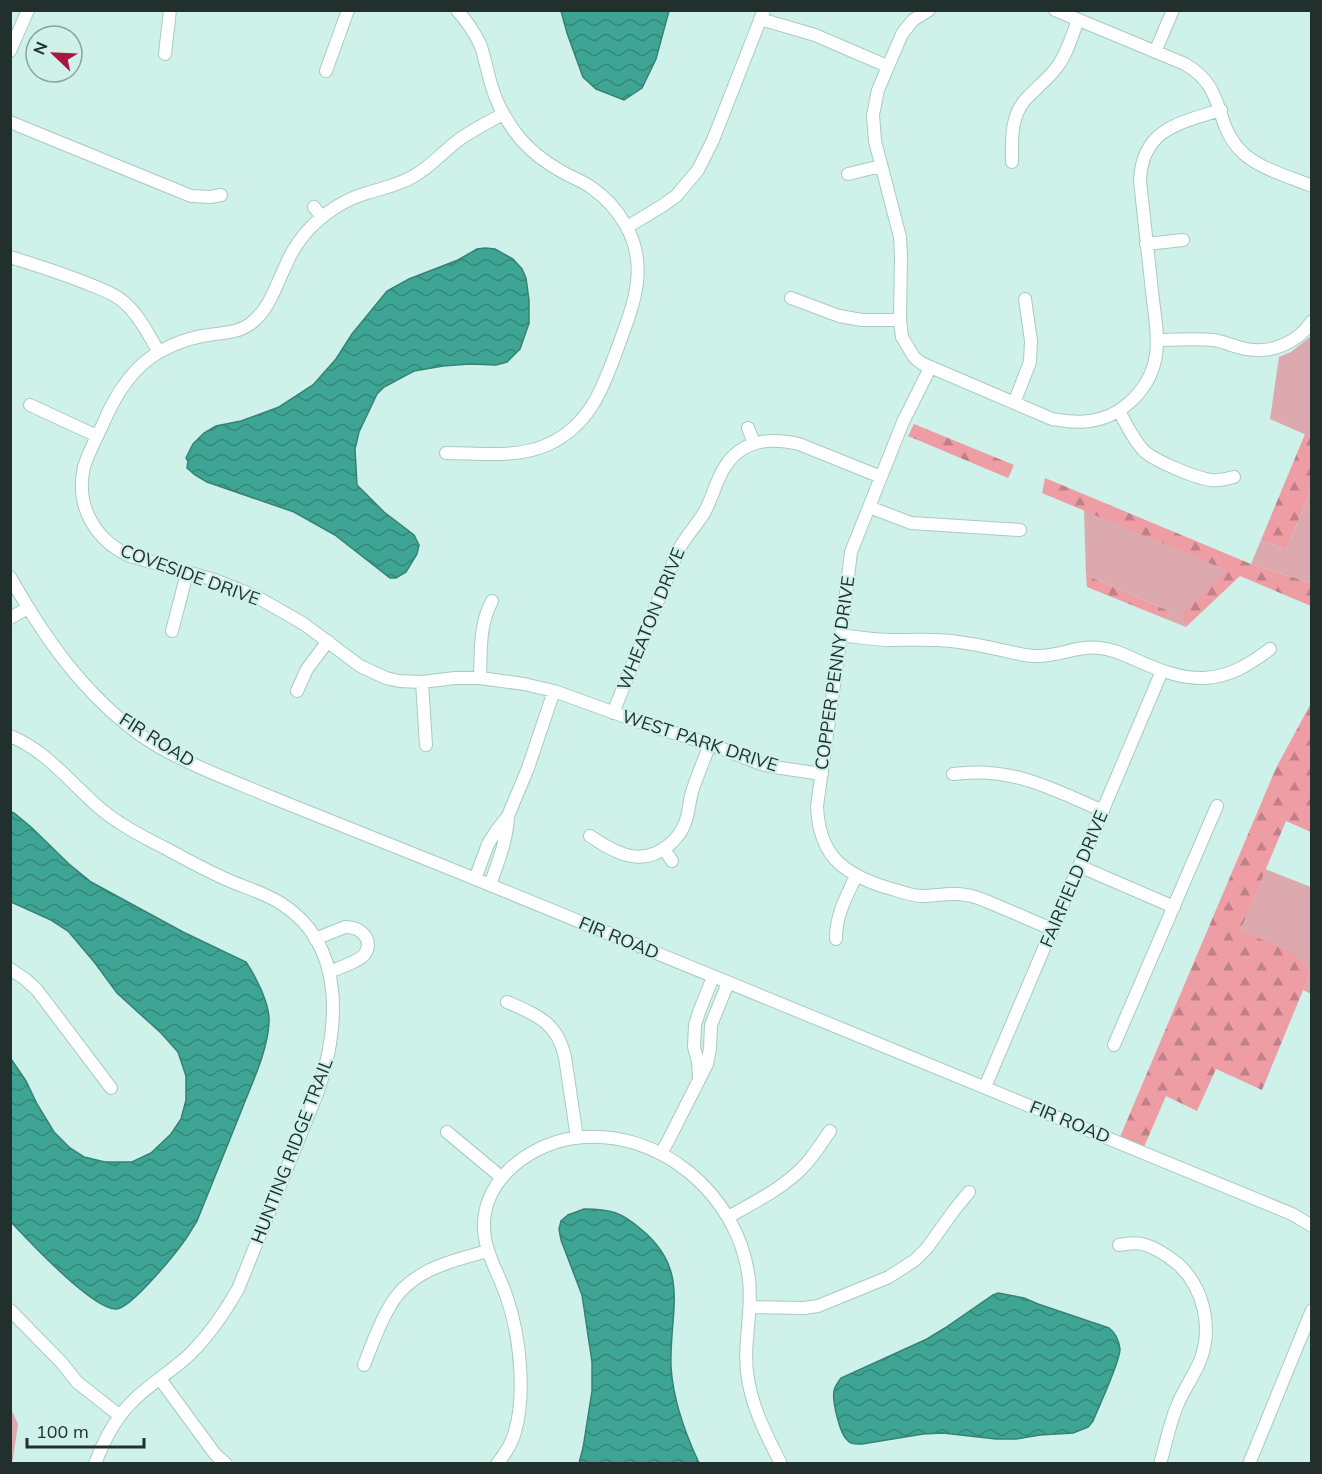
<svg xmlns="http://www.w3.org/2000/svg" width="1322" height="1474" viewBox="0 0 1322 1474" font-family="Mulish,sans-serif">
	<style>
		.green { fill: #dca9ae }
		.forest { fill: url(#forest-firs) }
		.water { fill: url(#water-waves); stroke: #368275; stroke-width: 1.5 }
		.lines { fill: none; stroke-linecap: round; stroke-linejoin: round }
		.minor-casing { stroke: #a8cac2; stroke-width: 14 }
		.minor { stroke: #fff; stroke-width: 12 }
		.labels { text-anchor: middle; stroke-width: 4.5; stroke-linejoin: round; paint-order: stroke }
		.street-label { font-size: 18px; fill: #22302d; stroke: #cef2ea }
	</style>
	<defs>
		<pattern id="forest-firs" width="22" height="20" patternUnits="userSpaceOnUse" patternTransform="scale(1.5)"><rect width="22" height="20" fill="#ee9da5"/><path d="M5 1l3.5 6h-7zM16 11l3.5 6h-7z" fill="#c08087"/></pattern>
		<pattern id="water-waves" width="16" height="10" patternUnits="userSpaceOnUse" patternTransform="scale(1.5)"><rect width="16" height="10" fill="#3ea594"/><path d="M0 5q4-4 8 0t8 0" fill="none" stroke="#348779"/></pattern>
	</defs>
	<rect width="100%" height="100%" fill="#cef2ea"/>
	<!-- green -->
	<path class="green" d="M1311,336V437L1270,419L1279,357L1291,352Z
		M1311,490V583L1251,564L1261,540L1286,550Z
		M1084,510L1227,570L1183,613L1186,627L1166,619L1169,611L1086,575Z
		M1265,869L1311,887V994L1303,990L1311,971L1240,931Z
		M11,1409L18,1424L13,1459L11,1463Z"/>
	<!-- forest -->
	<path class="forest" d="M914,424L1014,465L1008,478L908,436Z
		M1305,434L1311,437V490L1286,550L1261,540Z
		M1045,478L1251,564L1311,583V606L1240,576L1186,627L1182,613L1226,570L1042,493Z
		M1086,575L1169,611L1166,619L1087,587Z
		M1311,703V832L1286,821L1240,931L1290,951L1311,971L1262,1090L1216,1069L1197,1111L1166,1096L1144,1147L1120,1137L1276,768Z"/>
	<!-- water -->
	<path class="water" d="M561,11H669L656,59L642,88L624,100L596,89L583,77L567,33Z
		M485,248L495,249L513,259L522,269L526,278L529,300V323L520,349L507,362L496,365L470,364L443,366L414,371L384,387L377,394L359,432L355,449L357,485L384,512L414,535L419,545L417,554L406,572L396,578H390L335,535L294,512L207,482L195,475L187,468L188,461L186,458L193,444L204,433L216,426L241,421L279,407L313,385L336,359L352,334L387,291L409,279L458,260L477,249Z
		M11,812L14,813L31,827L69,864L91,882L183,932L246,962C256,977 270,1004 269,1022C268,1050 252,1083 242,1109C227,1147 212,1184 197,1221C193,1227 189,1234 185,1240C175,1254 132,1307 117,1309C93,1311 28,1240 11,1222V1059L26,1081L37,1104L54,1132L70,1148L84,1157L105,1162H132L151,1153L171,1134L181,1119L186,1100V1076L178,1052L161,1033L117,993L95,963L68,931L51,920L11,902Z
		M584,1209C611,1209 621,1212 642,1230C691,1271 669,1312 671,1367C673,1401 685,1433 699,1463H579L583,1448L592,1391V1362L582,1295L561,1240L559,1229L561,1221L568,1215Z
		M998,1293L1024,1298L1038,1304L1109,1328C1116,1333 1119,1341 1120,1349C1120,1362 1099,1406 1093,1421L1088,1427L1073,1433L1040,1435L1016,1439H996L943,1433L923,1434L862,1444C857,1444 852,1445 848,1441C840,1435 832,1401 834,1391C835,1386 838,1382 841,1378L927,1339L945,1328L993,1295Z"/>
	<g class="lines">
		<defs>
			<path id="minor" d="M929,10L913,20L902,34L878,90L873,115L875,141L900,237L901,256L900,320L902,337L914,357L921,363L1052,419C1065,421 1076,423 1089,421C1123,417 1151,388 1156,355C1159,334 1154,312 1152,291C1148,254 1144,218 1140,181C1142,129 1179,123 1221,110
				M1055,10L1185,64C1227,88 1213,123 1241,151C1257,168 1290,177 1312,186
				M760,19L815,35L887,66
				M10,51L28,10
				M1155,52L1173,10
				M165,54L170,10
				M326,71L348,10
				M503,114C487,123 470,131 456,142C441,154 430,167 414,176C399,185 383,188 367,193C346,199 328,211 313,225C301,237 291,252 285,267C275,288 269,310 250,324C236,334 218,333 202,336C187,339 173,344 159,352C131,368 114,397 102,426C96,439 88,453 84,467C75,506 95,540 130,556L215,580L257,597L304,624L360,666L386,678L399,681L422,682L455,678H480L524,684L554,691L651,726L710,744L761,764L774,767L822,774
				M10,122L191,196L210,197L221,195
				M1012,162C1012,141 1010,118 1025,100C1035,89 1048,79 1057,67C1067,54 1072,36 1078,20
				M848,174L881,166
				M314,207L322,217
				M627,227L662,206L676,196L698,170L713,140L764,10
				M1146,244L1183,240
				M10,257C36,265 61,273 86,283C101,289 116,294 127,305C141,318 149,336 159,352
				M791,298L839,316L862,320H900
				M1157,340C1176,340 1195,338 1214,340C1225,342 1235,347 1246,349C1270,354 1298,343 1312,321
				M930,368L903,422L851,552L841,635L817,806C819,854 841,873 885,887C897,890 908,895 921,896C936,896 951,892 966,895C975,896 984,900 993,904C1013,912 1032,921 1052,929
				M1014,403L1030,362L1031,341L1025,299
				M30,405L97,436
				M1119,411C1126,424 1133,439 1143,450C1154,461 1196,478 1211,480C1219,481 1226,479 1234,477
				M748,428L754,443
				M446,453C480,453 517,459 549,444C591,424 603,387 618,347C633,306 650,266 625,224C617,210 605,197 592,188C584,182 576,179 568,175C547,164 529,151 515,132C504,117 496,102 491,84C487,71 485,57 480,44C474,32 466,20 457,10
				M869,507L911,523L1020,530
				M10,577C44,637 83,693 139,734C179,762 226,778 271,797C345,827 420,856 495,887C760,996 1027,1104 1292,1214L1312,1226
				M10,618L28,608
				M172,631L187,573
				M841,635C858,637 875,640 891,640C911,640 931,639 951,641C968,643 984,646 1001,650C1012,652 1024,656 1036,656C1058,657 1078,645 1100,648C1112,649 1123,654 1134,659C1156,669 1180,679 1204,678C1230,677 1250,664 1270,649
				M480,678C481,651 479,625 492,601
				M422,682L426,745
				M297,691L307,669L328,641
				M613,713L678,551C685,537 696,526 704,513C712,499 715,484 723,470C740,440 768,437 799,444L881,477
				M10,736C55,754 80,798 120,823C135,833 151,841 167,849C187,860 207,871 228,880C246,888 265,893 282,904C347,946 339,1030 317,1094L238,1289C225,1312 210,1334 191,1353C175,1369 154,1381 137,1397C117,1415 104,1439 95,1464
				M953,774C1011,766 1051,788 1103,811
				M590,836C615,853 641,868 669,845C676,839 682,832 685,823C689,813 689,802 692,792C697,776 704,760 710,744
				M664,849L672,861
				M1079,866L1174,907
				M475,879L488,844L497,830L508,816L528,768L554,691
				M490,885C498,862 507,841 508,816
				M315,939L345,927C361,926 375,941 364,955C358,962 338,968 329,972
				M836,939C836,914 846,898 856,876
				M10,969L25,979L37,990L111,1088
				M507,1002C537,1015 557,1022 565,1057L577,1138
				M1114,1045L1217,806
				M699,1078L698,1062L694,1047L695,1025L699,1012L713,977
				M985,1087L1162,671
				M447,1132L501,1177
				M661,1153L667,1143L707,1064L710,1049L711,1025L728,983
				M728,1217C755,1202 785,1187 805,1165C815,1154 822,1142 830,1131
				M1119,1245C1126,1244 1135,1242 1142,1244C1155,1247 1168,1256 1178,1264C1204,1288 1213,1328 1200,1361C1193,1377 1183,1391 1177,1406C1169,1425 1166,1444 1160,1464
				M750,1307L804,1308L818,1306L889,1277L915,1260L927,1248L955,1209L969,1192
				M10,1310L62,1363L77,1382L120,1416
				M364,1365C372,1345 379,1324 390,1306C410,1270 451,1261 488,1251
				M160,1379L215,1454L226,1464
				M497,1464C505,1454 512,1444 515,1432C526,1393 520,1336 507,1298C501,1278 488,1259 485,1238C476,1185 526,1145 574,1138C659,1126 740,1196 749,1280C753,1313 742,1346 748,1379C753,1410 767,1436 781,1464
				M1249,1464L1312,1310"/>
		</defs>
		<!-- minor casing -->
		<use href="#minor" class="minor-casing"/>
		<!-- minor -->
		<use href="#minor" class="minor"/>
	</g>
	<g class="labels">
		<!-- street labels -->
		<g class="street-label">
			<text transform="translate(190 575) rotate(20)" y="6">COVESIDE DRIVE</text>
			<text transform="translate(651 619) rotate(-68)" y="6">WHEATON DRIVE</text>
			<text transform="translate(835 673) rotate(-82)" y="6">COPPER PENNY DRIVE</text>
			<text transform="translate(157 740) rotate(32)" y="6">FIR ROAD</text>
			<text transform="translate(700 741) rotate(18)" y="6">WEST PARK DRIVE</text>
			<text transform="translate(1074 879) rotate(-67)" y="6">FAIRFIELD DRIVE</text>
			<text transform="translate(619 938) rotate(22)" y="6">FIR ROAD</text>
			<text transform="translate(1070 1122) rotate(22)" y="6">FIR ROAD</text>
			<text transform="translate(292 1151) rotate(-69)" y="6">HUNTING RIDGE TRAIL</text>
		</g>
	</g>
	<!-- border -->
	<rect width="1322" height="1474" fill="none" stroke="#22302d" stroke-width="24"/>
	<!-- north arrow -->
	<g transform="translate(54 54) rotate(293)"><circle r="28" fill="#cef2ea" stroke="#89a49e" stroke-width="1.5"/>
	<path d="M0-4.5L10 22L0 15L-10 22Z" fill="#ab1640"/>
	<text y="-9" font-size="16" font-weight="bold" text-anchor="middle" fill="#22302d">N</text>
	</g>
	<!-- scale -->
	<path d="M27 1438v9h117v-9" fill="none" stroke="#22302d" stroke-width="3"/>
	<text x="36" y="1438" font-size="18" fill="#22302d" stroke="#cef2ea" stroke-width="4.5" paint-order="stroke">100 m</text>
</svg>
